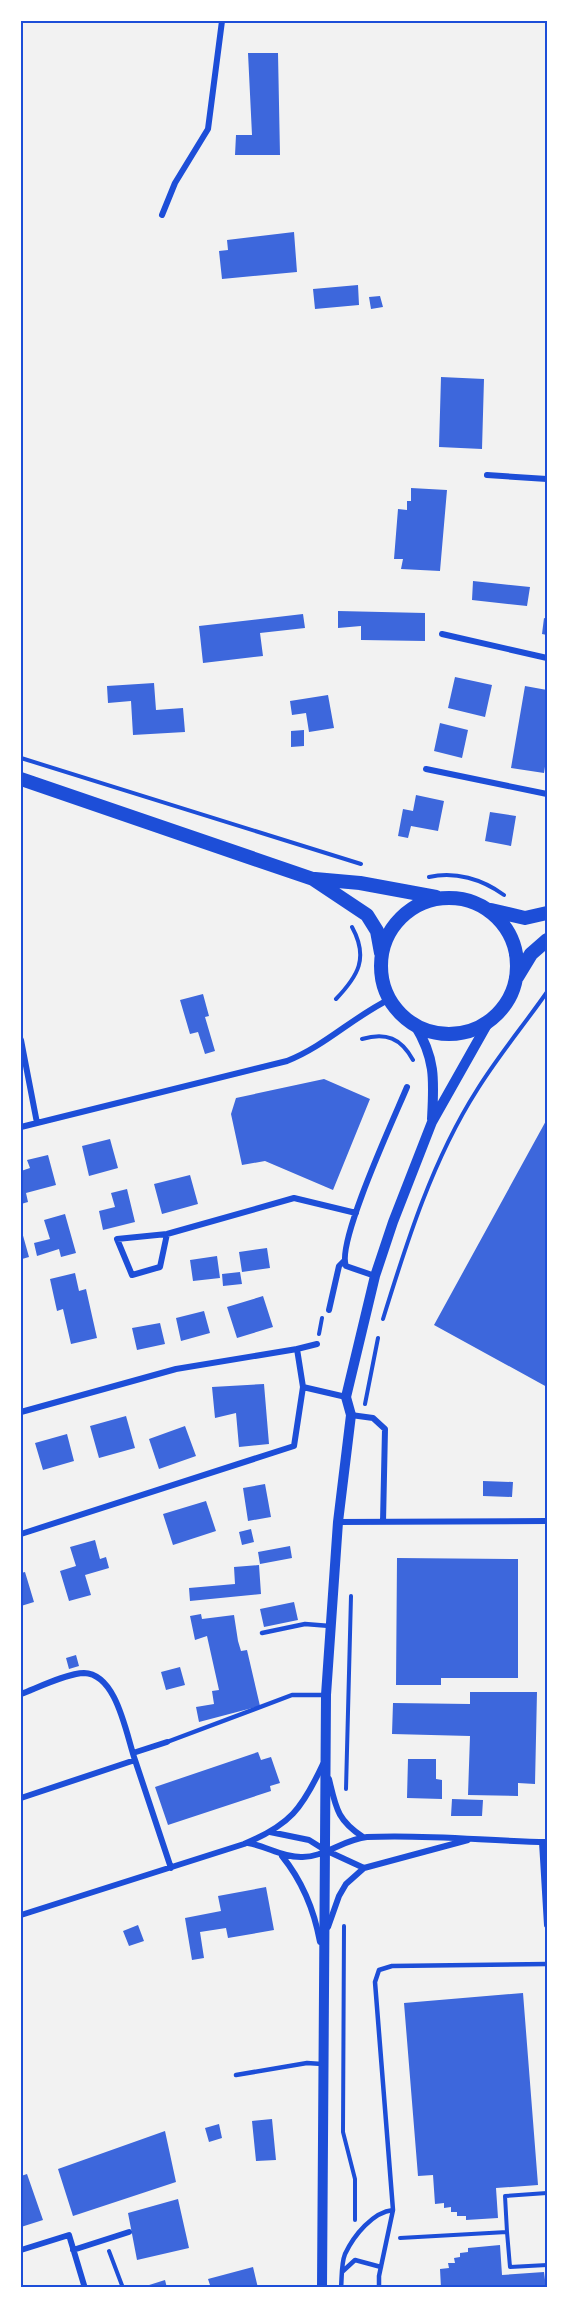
<svg xmlns="http://www.w3.org/2000/svg" width="568" height="2309" viewBox="0 0 568 2309" font-family="'Roboto Condensed',sans-serif">
	<style>
		.building { fill: #3d67dc }
		.lines { fill: none; stroke-linecap: round; stroke-linejoin: round }
		.path { stroke: #1d4ed8; stroke-width: 4 }
		.service { stroke: #1d4ed8; stroke-width: 4.5 }
		.minor { stroke: #1d4ed8; stroke-width: 6 }
		.tertiary { stroke: #1d4ed8; stroke-width: 10 }
		.primary { stroke: #1d4ed8; stroke-width: 14 }
		.neatline { fill: none; stroke: #1d4ed8; stroke-width: 2 }
	</style>
	<rect width="100%" height="100%" fill="#f2f2f2"/>
	<!-- building -->
	<path class="building" d="M248,53H278L280,155H235L236,135H252Z
		M294,232L297,272L222,279L219,251L228,250L227,240Z
		M358,285L359,305L315,309L313,289Z
		M380,296L383,307L371,309L369,297Z
		M441,377L484,379L482,449L439,447Z
		M411,488L447,490L440,571L401,569L403,559H394L398,509L407,510V501H411Z
		M473,581L530,587L527,606L472,600Z
		M338,611L425,613V641L361,640V626L338,628Z
		M303,614L305,628L260,633L263,656L203,663L199,626Z
		M544,618L547,619V635L542,634Z
		M455,677L492,685L485,717L448,708Z
		M154,683L156,710L183,708L185,732L133,735L131,701L108,703L107,686Z
		M525,686L547,690V754L544,773L511,768Z
		M328,695L334,728L309,732L306,713L292,715L290,701Z
		M440,723L468,730L462,758L434,751Z
		M304,730V746L291,747V731Z
		M416,795L444,801L438,831L411,826L408,838L398,836L403,809L413,811Z
		M490,812L516,816L511,846L485,841Z
		M203,994L209,1016L205,1017L215,1051L205,1054L198,1032L190,1034L180,1000Z
		M324,1079L370,1099L333,1190L265,1161L242,1165L231,1114L236,1098Z
		M547,1119V1387L434,1325Z
		M110,1139L118,1168L89,1176L82,1146Z
		M48,1155L56,1185L26,1193L28,1202L21,1204V1171L30,1168L27,1160Z
		M190,1175L198,1204L162,1214L154,1184Z
		M127,1189L135,1222L103,1230L99,1211L115,1207L111,1193Z
		M65,1214L76,1253L61,1257L59,1249L37,1256L34,1243L50,1239L44,1220Z
		M22,1232L29,1257L22,1259L21,1232Z
		M267,1248L270,1268L242,1272L239,1252Z
		M217,1256L220,1278L193,1281L190,1260Z
		M240,1272L242,1284L223,1286L222,1274Z
		M75,1273L79,1291L86,1289L97,1338L71,1344L63,1309L57,1311L50,1279Z
		M263,1296L273,1327L237,1338L227,1307Z
		M204,1311L210,1333L181,1341L176,1318Z
		M160,1323L165,1344L137,1350L132,1328Z
		M264,1384L269,1444L239,1447L236,1413L215,1418L212,1387Z
		M126,1416L135,1448L99,1458L90,1426Z
		M185,1426L196,1456L159,1469L149,1439Z
		M67,1434L74,1461L43,1470L35,1443Z
		M483,1481L513,1482L512,1497L483,1496Z
		M265,1484L271,1517L248,1521L243,1488Z
		M206,1501L216,1531L173,1545L163,1514Z
		M251,1529L254,1542L242,1545L239,1532Z
		M95,1540L100,1559L106,1557L109,1568L85,1575L91,1595L69,1601L60,1571L76,1566L70,1547Z
		M290,1546L292,1558L260,1564L258,1552Z
		M397,1558L518,1559V1678H441V1685H396Z
		M259,1565L261,1594L190,1601L189,1588L235,1584L234,1567Z
		M25,1572L34,1602L21,1606V1573Z
		M294,1602L298,1620L264,1627L260,1609Z
		M201,1614L202,1619L234,1615L238,1641L241,1651L247,1650L260,1706L199,1722L196,1707L214,1704L212,1691L219,1690L207,1636L195,1640L190,1616Z
		M76,1655L79,1666L69,1669L66,1658Z
		M180,1667L185,1685L166,1690L161,1672Z
		M470,1692H537L535,1784L518,1783V1796L468,1795L470,1736L392,1734L393,1703L470,1704Z
		M258,1752L261,1760L271,1757L280,1783L270,1786L271,1791L168,1825L155,1787Z
		M408,1759H436V1779L442,1780V1799L407,1798Z
		M452,1799L483,1800L482,1816H451Z
		M266,1887L274,1930L228,1938L226,1928L200,1932L204,1958L192,1960L185,1918L221,1911L218,1896Z
		M138,1925L144,1941L129,1946L123,1931Z
		M523,1993L538,2185L496,2188L498,2218L466,2220V2216H457V2212H451V2207L444,2208V2203L435,2204L433,2175L418,2176L404,2003Z
		M272,2119L276,2160L256,2161L252,2121Z
		M219,2124L222,2138L209,2142L205,2128Z
		M165,2131L176,2182L73,2216L58,2169Z
		M27,2174L43,2220L21,2227V2176Z
		M178,2199L189,2248L137,2260L128,2213Z
		M500,2245L502,2275L544,2272L546,2288H441L440,2269L449,2268L448,2263H455L454,2258L460,2257V2253L468,2252V2248Z
		M253,2267L258,2288H211L208,2279Z
		M165,2280L167,2288H146V2286Z"/>
	<g class="lines">
		<!-- path -->
		<path class="path" d="M21,758L361,864
			M429,877C455,871 482,879 504,895
			M336,999C358,976 369,958 352,927
			M362,1039C386,1032 401,1038 413,1060
			M383,1319C407,1241 433,1159 477,1090C498,1056 524,1025 547,992
			M319,1334L322,1318
			M365,1404L378,1338
			M346,1789L351,1596
			M344,1926L343,2132L355,2179V2220
			M507,2232L505,2196L547,2193
			M400,2238L507,2232L510,2267L547,2265
			M109,2251L123,2288"/>
		<!-- service -->
		<path class="service" d="M262,1633L305,1624L330,1626
			M167,1742L292,1695H326
			M236,2075L307,2063L322,2064
			M342,2272L355,2260L381,2267
			M341,2288C342,2278 341,2264 345,2254C354,2235 373,2212 393,2210
			M379,2288V2276L393,2210L375,1982L379,1970L392,1966L547,1964"/>
		<!-- minor -->
		<path class="minor" d="M162,215L175,183L208,129L222,21
			M487,475L547,479
			M442,634L547,658
			M426,769L547,794
			M21,1040L37,1123
			M21,1127L287,1061C325,1046 353,1017 390,999
			M167,1234L160,1267L132,1275L117,1239L167,1234L294,1198L356,1213
			M375,1276L346,1266C336,1243 395,1116 407,1087
			M329,1310L339,1266L344,1261
			M297,1349L317,1344
			M303,1387L346,1397
			M21,1412L176,1369L297,1349L303,1387L294,1446L21,1534
			M351,1415L373,1418L385,1429L383,1522
			M338,1522L547,1521
			M21,1694C37,1688 68,1673 84,1673C117,1674 126,1734 135,1760
			M133,1753L167,1742
			M329,1779C336,1808 337,1820 363,1837
			M21,1798L135,1760L171,1868
			M270,1832L309,1840L325,1850L364,1868
			M542,1842L547,1925
			M248,1843C267,1846 281,1857 301,1857C323,1858 344,1839 367,1837C427,1834 487,1841 547,1842
			M282,1856C303,1882 314,1909 320,1942
			M21,1915L244,1844C290,1825 302,1809 323,1764
			M328,1927L339,1896L346,1884L364,1868L468,1840
			M21,2250L69,2235L84,2285
			M73,2250L129,2232"/>
		<!-- tertiary -->
		<path class="tertiary" d="M415,1025C436,1059 434,1081 432,1119
			M322,2288L326,1695L338,1522L351,1415L346,1397L375,1276L393,1222L432,1122L489,1021"/>
		<!-- primary -->
		<path class="primary" d="M21,779L313,879L367,915L377,931L381,953
			M315,879L360,883L436,897
			M381 966a68 68 0 1 1 136 0a68 68 0 1 1-136 0Z
			M491,910L525,918L547,913
			M517,977L531,954L547,940"/>
	</g>
	<!-- border -->
	<rect width="568" height="2309" fill="none" stroke="#ffffff" stroke-width="45"/>
	<rect x="22" y="22" width="524" height="2264" class="neatline"/>
</svg>
